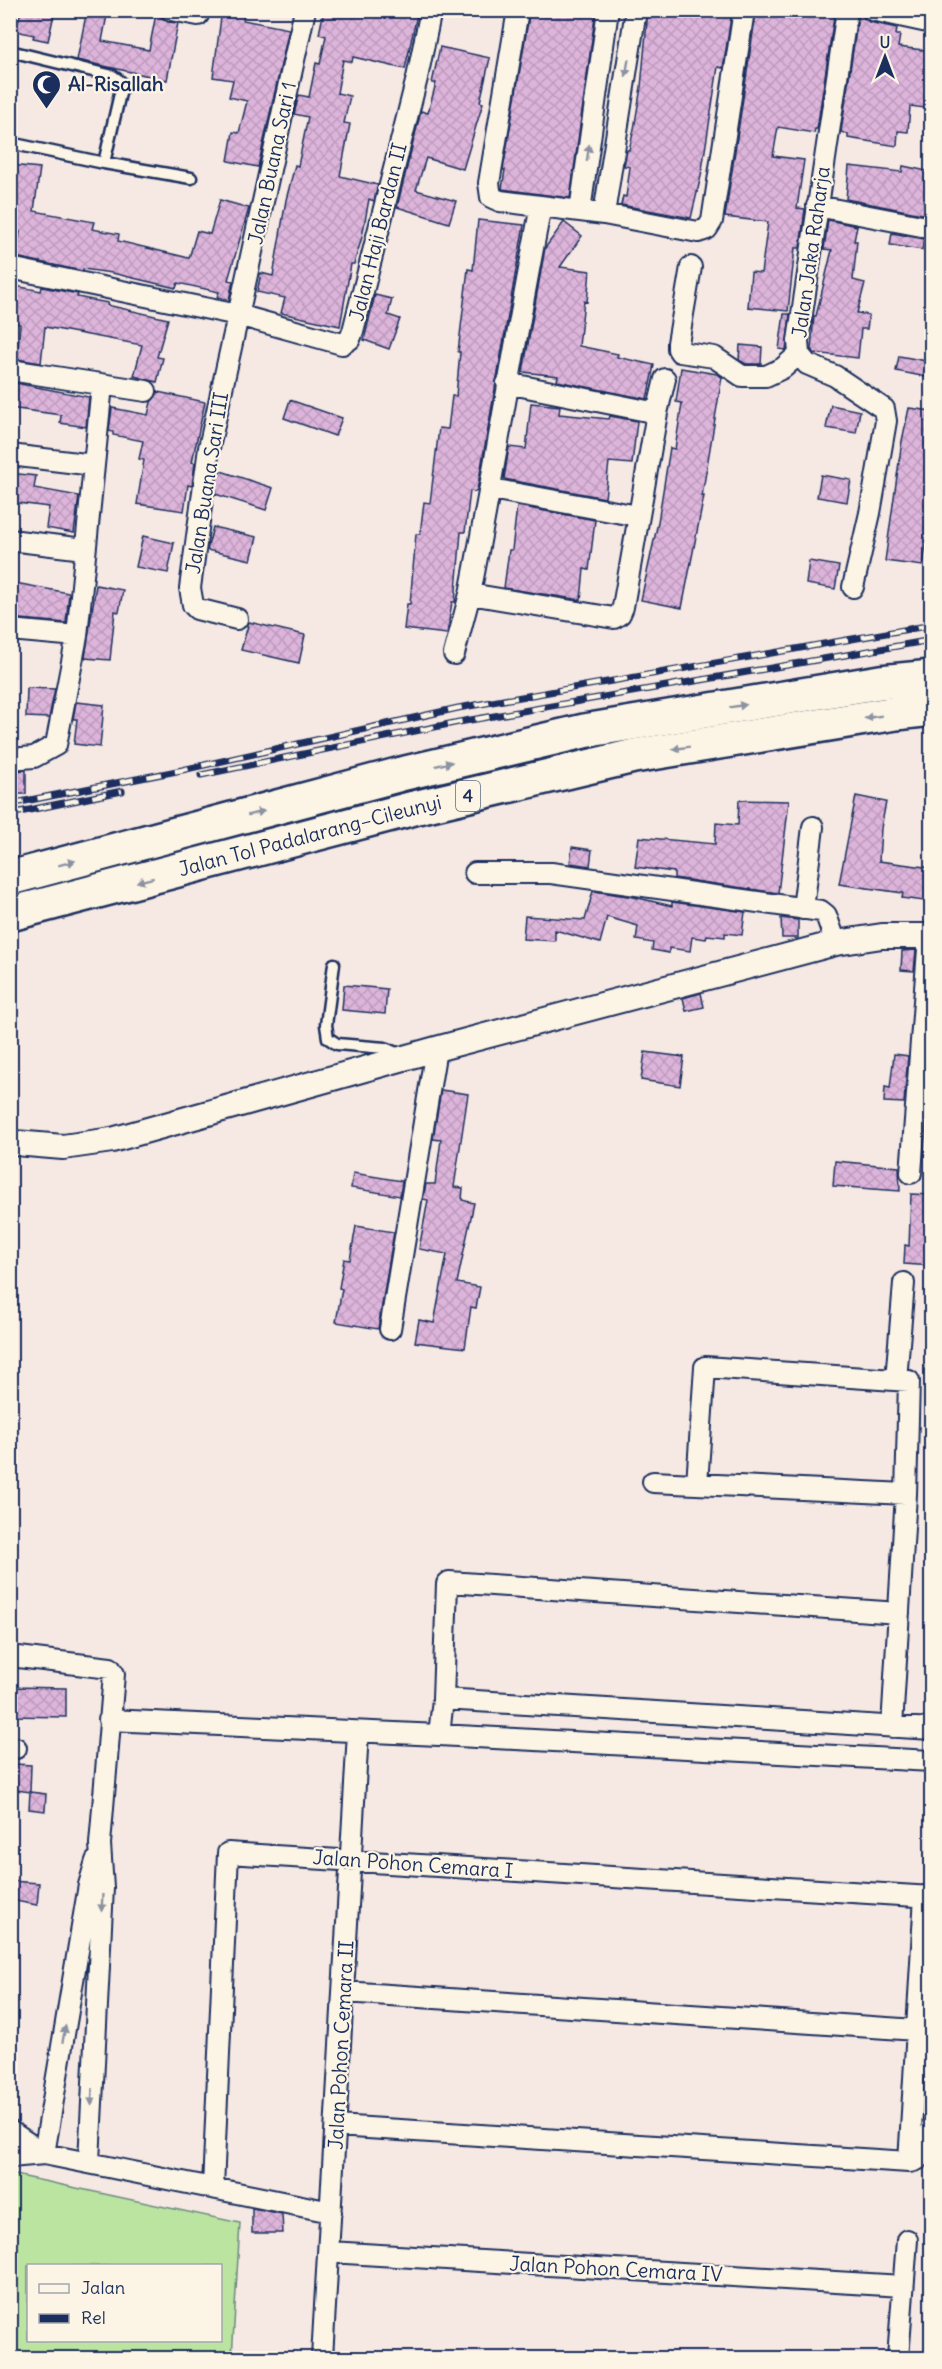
<svg xmlns="http://www.w3.org/2000/svg" width="942" height="2369" viewBox="0 0 942 2369" font-family="Delius,sans-serif">
	<style>
		.grass { fill: #bbe4a0; stroke: #6b8a7f; stroke-width: 1.5; fill-rule: evenodd }
		.building { fill: url(#building-cross-hatch); stroke: #1b2f5e; stroke-width: 1.5 }
		.lines { fill: none; stroke-linecap: round; stroke-linejoin: round }
		.service-casing { stroke: #1b2f5e; stroke-width: 15 }
		.minor-casing { stroke: #1b2f5e; stroke-width: 24 }
		.tertiary-casing { stroke: #1b2f5e; stroke-width: 28 }
		.motorway-casing { stroke: #1b2f5e; stroke-width: 38 }
		.service { stroke: #fcf5e5; stroke-width: 10 }
		.minor { stroke: #fcf5e5; stroke-width: 20 }
		.tertiary { stroke: #fcf5e5; stroke-width: 24 }
		.motorway { stroke: #fcf5e5; stroke-width: 33 }
		.rail-casing { stroke: #1b2f5e; stroke-width: 7 }
		.rail { stroke: #fcf5e5; stroke-width: 4.5; stroke-dasharray: 14; stroke-linecap: butt }
		.oneway { fill: #8c92a2 }
		.labels { text-anchor: middle; stroke-width: 4.5; stroke-linejoin: round; paint-order: stroke }
		.shield { fill: #fcf5e5; stroke: #5e6a86; stroke-width: 1.5 }
		.shield-label { font-size: 18px; font-weight: bold; fill: #1b2f5e }
		.poi-label { font-size: 20px; font-weight: bold; fill: #1b2f5e; stroke: #fcf5e5; text-anchor: start }
		.street-label { font-size: 20px; fill: #1b2f5e; stroke: #fcf5e5 }
	</style>
	<defs>
		<pattern id="building-cross-hatch" width="8" height="8" patternUnits="userSpaceOnUse" patternTransform="scale(1.5)"><rect width="8" height="8" fill="#ddb4da"/><path d="M0 0l8 8M0 8l8-8" fill="none" stroke="#bd9bbe"/></pattern>
	</defs>
	<rect width="100%" height="100%" fill="#f6e8e3"/>
	<filter id="ink" filterUnits="userSpaceOnUse"><feTurbulence type="fractalNoise" baseFrequency=".0167" numOctaves="2"/><feDisplacementMap in="SourceGraphic" scale="12" xChannelSelector="R" yChannelSelector="G"/><feConvolveMatrix kernelMatrix="1 2 1 2 8 2 1 2 1" color-interpolation-filters="sRGB"/></filter>
	<g filter="url(#ink)">
		<!-- grass -->
		<path class="grass" d="M11,2174L240,2223L232,2358H11ZM28,2266H220V2340H28Z"/>
		<!-- building -->
		<path class="building" d="M21,10H55L48,41L33,38L34,35L16,31Z
			M87,10H108L102,41L149,50L156,14L168,22L178,23L167,80L77,60Z
			M222,10H245L243,20L289,29L258,167L228,161L233,132L239,133L247,101L229,97L233,80L213,77Z
			M324,10H418L405,69L353,57L352,62L343,60L337,93L350,96L344,123L350,124L340,176L378,185L374,201L369,199L362,237L354,264H351L340,326L281,313L285,298L257,292L261,273L273,276L286,200L295,165L298,166L308,117L294,114L299,95L309,97L316,63L320,64L326,36L319,34Z
			M530,10H596L570,198L502,189L505,170H503Z
			M764,10H835L817,129H815L814,133L778,127L773,156L804,160L797,208L805,209L800,248H795L788,311L748,307L751,272L761,273L768,222L725,217L756,13L764,14Z
			M859,10L864,18L869,22L897,28L896,35H900L898,47L932,51V109L910,106L908,132L898,131L897,146L848,138V134L841,132Z
			M648,11H732L723,68L718,67L701,176L691,218L621,205L623,196L626,197L630,167L624,166L627,150H629L634,129L641,87Z
			M440,47L490,58L480,102L483,103L463,169L426,158L416,190L456,201L449,223L397,207L421,111L428,113L436,83H432Z
			M10,165L40,168L34,211L94,222L92,229L119,234L118,241L189,258L197,231L210,234L220,200L249,208L228,280L233,281L229,300L217,297L219,292L178,283L176,288L112,273L83,269L82,271L16,257L20,232L10,231Z
			M849,166L902,172L903,166L932,172V216L846,199Z
			M478,220L524,225L478,485L476,492L470,491L465,532H461L455,602H452L447,634L404,629L407,604H410L416,534H420L424,502L430,503L439,428L448,429L452,396H456L460,352H458L468,269L473,270Z
			M828,220L857,226L854,241H857L853,280L865,283L857,313L869,315L867,329H861L858,358L814,353L811,349L814,316H816L832,250L824,249Z
			M564,222L582,236L560,267L590,271L587,302L584,301L579,346L618,354L617,357L654,365L647,399L557,381L558,376L523,372L545,248Z
			M892,233L924,239L922,250L890,245Z
			M10,285L41,291L42,287L78,294L77,297L108,303L107,305L168,319L157,357L163,358L157,382L134,376L142,345L45,327L41,363L17,359L20,324L10,322Z
			M375,295L392,299L388,315L400,319L389,349L364,340Z
			M784,314H790L786,350L779,349Z
			M740,345L762,347L761,364H746L739,360Z
			M899,356L932,362V378L896,371Z
			M681,368L717,374L722,377L702,496H704L682,608L641,600L658,522L670,448L675,449L682,403L676,402Z
			M10,382L89,397L86,427L60,423L61,415L10,408Z
			M158,392L205,402L192,462L195,463L192,486L188,485L184,511L137,504L144,460L139,459L143,441L113,435V432L109,431L112,408L148,415L151,402Z
			M290,400L342,418L335,436L284,418Z
			M531,403L560,406L559,414L609,419L610,416L637,421L632,464L609,462L605,498L504,479L509,447L526,449Z
			M831,405L860,411L856,433L826,428Z
			M909,408L932,411V500L923,566L885,561L902,441Z
			M218,470L273,488L266,510L215,494Z
			M10,473L36,476L34,488L79,496L74,533L46,528L49,507L10,502Z
			M821,475L851,480L847,502L817,497Z
			M517,506L595,520L589,570L584,569L581,600L504,588L509,550H512Z
			M213,527L257,537L251,560L207,550Z
			M143,536L174,543L168,573L136,567Z
			M809,561L839,566L835,589L806,584Z
			M10,582L69,593L66,623L10,618Z
			M96,585L123,590L119,612L115,611L110,660L85,658Z
			M249,622L305,635L299,663L241,650Z
			M27,688L55,689L49,718L26,717Z
			M76,702L104,705L100,747L74,744L77,719H73Z
			M26,770V794H10V771Z
			M856,796L886,802L881,828L879,861L932,868V902L902,898L903,893L839,884Z
			M739,800L789,801L778,893L674,878V872L635,867L639,837L715,844L716,823L738,825Z
			M572,847L592,850L590,866L570,863Z
			M593,891L634,897L672,906V902L745,912L742,935L725,933V937L707,935L706,939L692,937L690,951L669,948V953L652,950L653,943L636,940L638,926L607,917L600,943L555,930V941L523,939L525,916L585,920Z
			M781,918L798,920V938H782Z
			M916,950L914,971L901,970L902,951Z
			M344,985L387,989L385,1014L342,1010Z
			M701,993L704,1007L686,1011L683,998Z
			M645,1052L684,1057L680,1086L641,1080Z
			M894,1054L908,1056L904,1103L884,1102L885,1087L890,1088Z
			M441,1090L468,1094L454,1187L463,1188L462,1200L474,1203L457,1283L480,1287L476,1308L471,1307L465,1348L415,1342L419,1320L434,1323L447,1254L419,1249L428,1200L423,1199L426,1184H435L441,1140L433,1139Z
			M835,1161L899,1167L900,1191L833,1186Z
			M353,1173L402,1181L400,1196L351,1188Z
			M911,1194L932,1195V1266L904,1264L905,1245L909,1246Z
			M356,1226L394,1232L378,1329L336,1322L342,1289L339,1288L344,1259L350,1260Z
			M10,1687L66,1688V1717L10,1716Z
			M15,1764L31,1765L30,1792L10,1789V1765Z
			M30,1792L46,1794L45,1811L29,1809Z
			M10,1881L39,1883L37,1905L10,1900Z
			M252,2208L282,2214L283,2233H252Z"/>
		<g class="lines">
			<defs>
				<path id="service" d="M10,51L113,76L120,81L121,89L104,163
					M10,143L104,163L191,178
					M334,964L326,1025L328,1038L337,1044L385,1048L401,1055"/>
				<path id="minor" d="M171,10L198,15
					M518,10L489,183L491,197L500,201L604,214L698,232L707,229L712,221L744,10
					M847,10L798,341L799,354L807,364L835,376L884,409L886,421L870,513L853,587
					M872,10L932,23
					M817,206L932,228
					M580,211L608,10
					M604,214L636,10
					M691,267L678,343V349L680,352L714,357L742,376H766L783,368L799,354
					M10,268L238,315L342,344L350,339L353,331L417,78L431,10
					M10,370L146,391
					M507,383L657,413L623,607L620,614L614,618L470,594C495,465 516,335 541,206
					M657,413L665,379
					M10,455L94,465
					M491,489L638,516
					M10,540L84,549
					M237,619L197,609L193,605L190,588L209,448L305,10
					M10,630L77,636
					M454,654L470,594
					M10,759L34,757L56,745L77,636L102,385
					M475,873H551L821,911L826,915L836,943
					M803,909L813,827
					M911,1173L929,936
					M390,1329L436,1049
					M896,1380L904,1283
					M653,1482L906,1494
					M697,1484L705,1367L909,1381L906,1494L892,1727
					M10,1656L110,1668L114,1674L100,1844L103,1888L89,2161
					M443,1699L932,1729
					M109,1720L439,1735L932,1761
					M439,1735L443,1699L447,1584L449,1582L899,1613
					M10,1748H16
					M925,1896L909,2162C928,2160 927,2143 932,2126
					M344,1992L917,2030
					M336,2126L909,2162
					M10,2131L44,2154
					M44,2154L89,1885L96,1861
					M10,2157L44,2154L331,2212
					M213,2187L228,1853L932,1897
					M329,2252L903,2286
					M322,2358L358,1732
					M898,2358L907,2240"/>
				<path id="tertiary" d="M10,1140L15,1143L63,1147L112,1140L436,1049L836,943L882,936H932"/>
				<g id="motorway">
					<path d="M10,878L401,774L584,731L880,682L932,677"/>
					<path id="s1" d="M10,914L414,808L634,756L896,713L932,709"/>
				</g>
			</defs>
			<!-- service casing -->
			<use href="#service" class="service-casing"/>
			<!-- minor casing -->
			<use href="#minor" class="minor-casing"/>
			<!-- tertiary casing -->
			<use href="#tertiary" class="tertiary-casing"/>
			<!-- motorway casing -->
			<use href="#motorway" class="motorway-casing"/>
			<!-- service -->
			<use href="#service" class="service"/>
			<!-- minor -->
			<use href="#minor" class="minor"/>
			<!-- tertiary -->
			<use href="#tertiary" class="tertiary"/>
			<!-- motorway -->
			<use href="#motorway" class="motorway"/>
			<defs>
				<path id="rail" d="M201,775L459,722L932,640
					M10,804L182,770L458,708L932,625
					M10,814L122,791"/>
			</defs>
			<!-- rail casing -->
			<use href="#rail" class="rail-casing"/>
			<!-- rail -->
			<use href="#rail" class="rail"/>
		</g>
		<!-- one-way arrows -->
		<defs><path id="oneway-solid" d="M-6-.8H1V-3.2L6.5 0L1 3.2V.8H-6Z" transform="scale(1.5)"/></defs>
		<g class="oneway">
			<use href="#oneway-solid" transform="translate(627 68) rotate(99)"/>
			<use href="#oneway-solid" transform="translate(588 153) rotate(-82)"/>
			<use href="#oneway-solid" transform="translate(738 706) rotate(-9)"/>
			<use href="#oneway-solid" transform="translate(873 717) rotate(171)"/>
			<use href="#oneway-solid" transform="translate(681 748) rotate(171)"/>
			<use href="#oneway-solid" transform="translate(444 764) rotate(-13)"/>
			<use href="#oneway-solid" transform="translate(256 813) rotate(-15)"/>
			<use href="#oneway-solid" transform="translate(67 863) rotate(-15)"/>
			<use href="#oneway-solid" transform="translate(145 880) rotate(166)"/>
			<use href="#oneway-solid" transform="translate(102 1903) rotate(93)"/>
			<use href="#oneway-solid" transform="translate(64 2034) rotate(-80)"/>
			<use href="#oneway-solid" transform="translate(92 2097) rotate(93)"/>
		</g>
	</g>
	<!-- icons -->
	<defs>
		<symbol id="mosque-pin" viewBox="-11 -11 22 30"><path d="M0 17L-7.5 6A9.5 9.5 0 1 1 7.5 6Z" fill="#1b2f5e" stroke="#fcf5e5"/><path d="M3.5-4.9A6 6 0 1 0 3.5 4.9A5 5 0 1 1 3.5-4.9Z" fill="#fff"/></symbol>
	</defs>
	<g fill-rule="evenodd">
		<use href="#mosque-pin" x="30" y="68" width="33" height="45"/>
	</g>
	<g class="labels">
		<!-- shield labels -->
		<rect class="shield" x="456" y="781" width="24" height="30" rx="4.5"/>
		<g class="shield-label">
			<text x="468" y="802">4</text>
		</g>
		<!-- poi labels -->
		<g class="poi-label">
			<text x="68" y="91">Al-Risallah</text>
		</g>
		<!-- street labels -->
		<g class="street-label">
			<text transform="translate(272 163) rotate(-78)" y="7">Jalan Buana Sari 1</text>
			<text transform="translate(378 232) rotate(-76)" y="7">Jalan Haji Bardan II</text>
			<text transform="translate(811 252) rotate(-82)" y="7">Jalan Jaka Raharja</text>
			<text transform="translate(207 483) rotate(-81)" y="7">Jalan Buana Sari III</text>
			<text dy="7" stroke="none"><textPath href="#s1" startOffset="310">Jalan Tol Padalarang–Cileunyi</textPath></text>
			<text transform="translate(413 1864) rotate(4)" y="7">Jalan Pohon Cemara I</text>
			<text transform="translate(341 2045) rotate(-87)" y="7">Jalan Pohon Cemara II</text>
			<text transform="translate(616 2269) rotate(3)" y="7">Jalan Pohon Cemara IV</text>
		</g>
	</g>
	<!-- margin -->
	<rect width="942" height="2369" fill="none" stroke="#fcf5e5" stroke-width="36"/>
	<rect x="18" y="18" width="906" height="2333" fill="none" stroke="#1b2f5e" stroke-width="2" filter="url(#ink)"/>
	<!-- legend -->
	<rect x="27" y="2264" width="195" height="78" fill="#fcf5e5" stroke="#a2a6af" stroke-width="1.5"/>
	<rect x="39" y="2284" width="30" height="9" fill="#fcf5e5" stroke="#a2a6af" stroke-width="1.5"/>
	<text x="81" y="2294" font-size="18" fill="#1b2f5e">Jalan</text>
	<rect x="39" y="2314" width="30" height="9" fill="#1b2f5e" stroke="#a2a6af" stroke-width="1.5"/>
	<text x="81" y="2324" font-size="18" fill="#1b2f5e">Rel</text>
	<!-- north arrow -->
	<g transform="translate(885 57)" stroke="#fcf5e5" stroke-width="4.5" paint-order="stroke">
	<path d="M0-4.5L10 22L0 15L-10 22Z" fill="#1b2f5e"/>
	<text y="-9" font-size="16" font-weight="bold" text-anchor="middle" fill="#1b2f5e">U</text>
	</g>
</svg>
